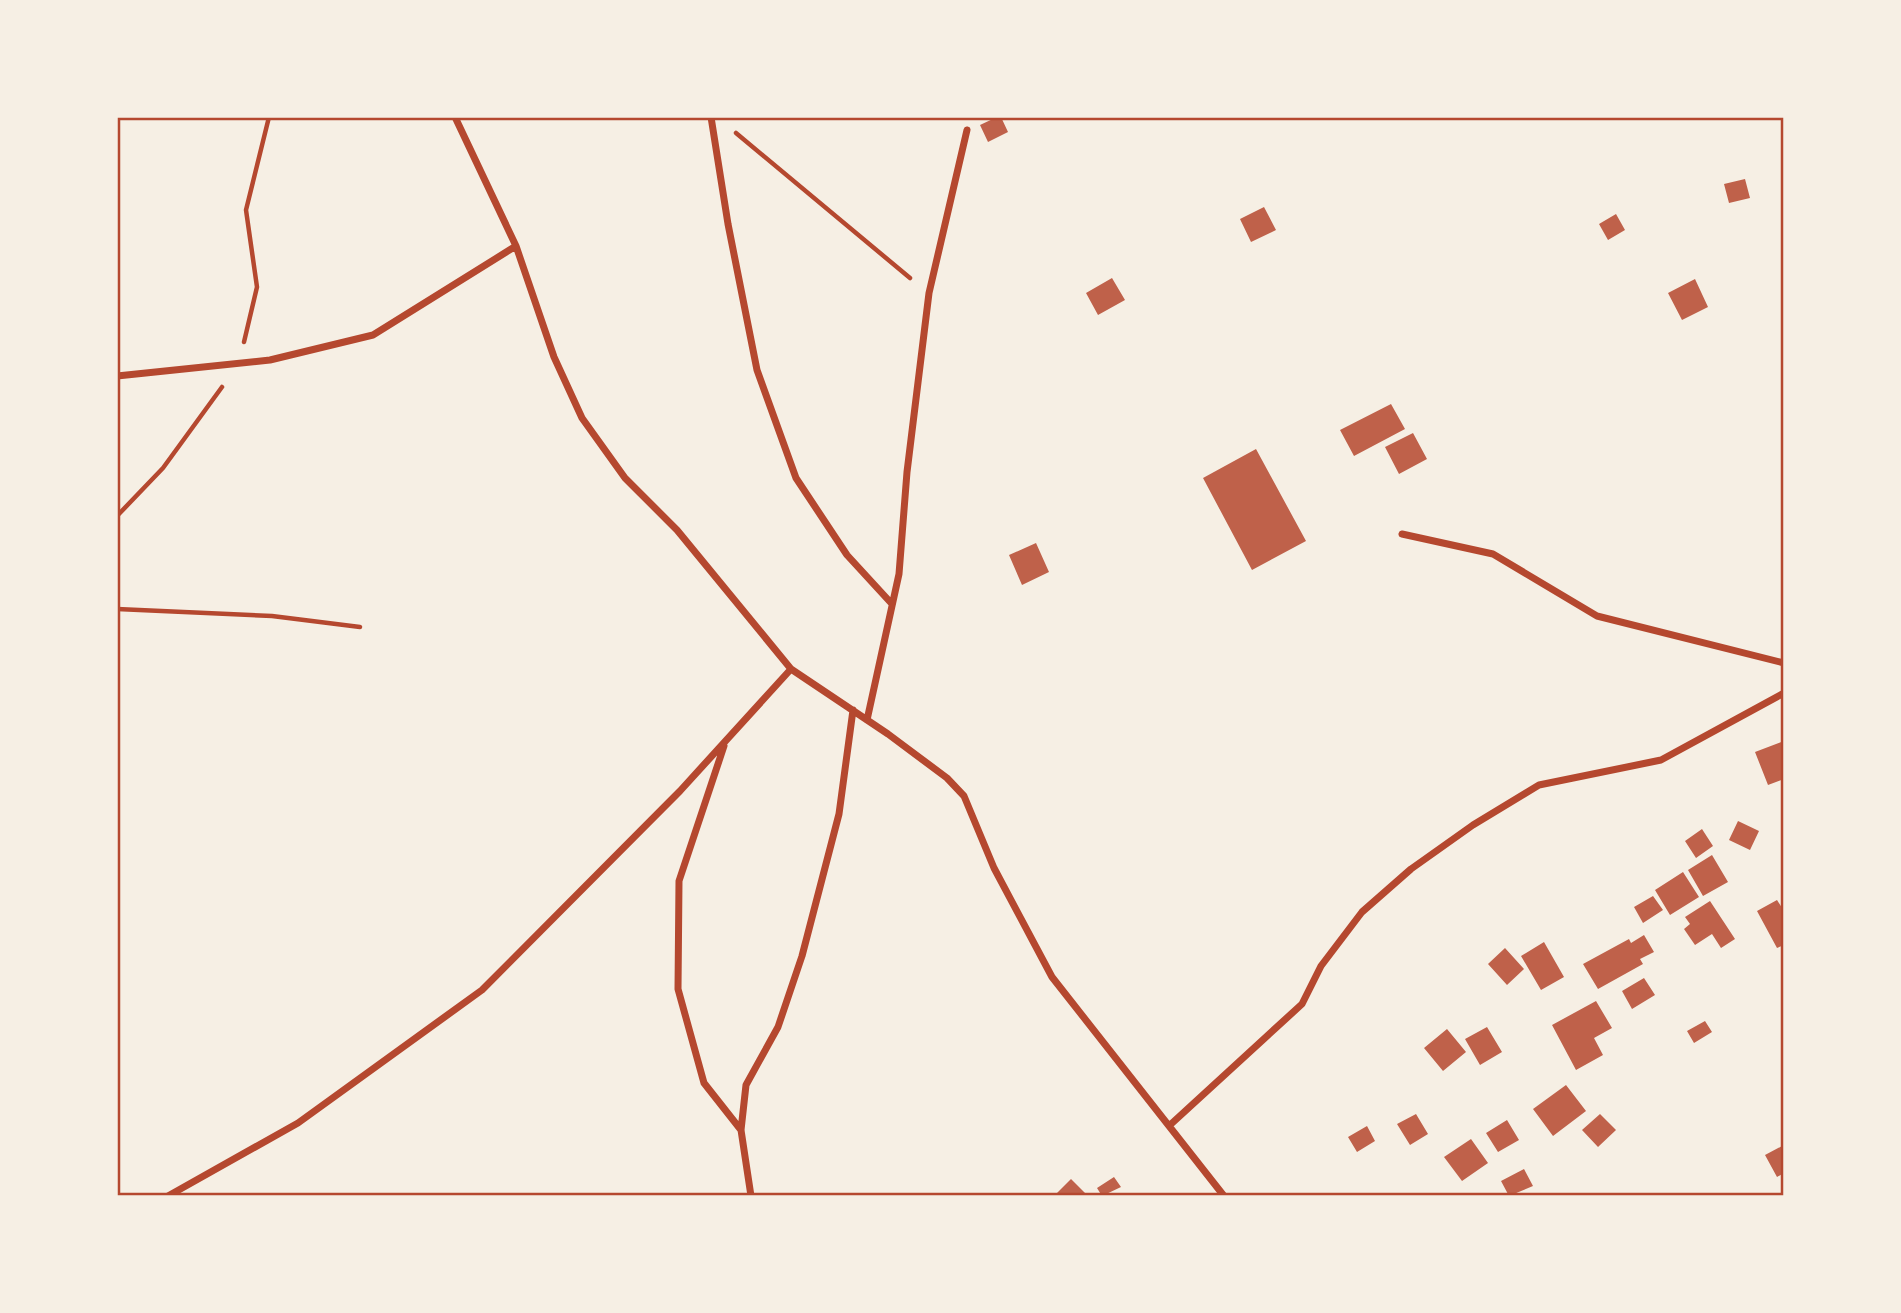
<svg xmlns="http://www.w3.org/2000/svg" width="1901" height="1313" viewBox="0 0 1901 1313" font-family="'DejaVu Sans',sans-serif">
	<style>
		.building { fill: #bf614a }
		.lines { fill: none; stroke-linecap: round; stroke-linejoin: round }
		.path { stroke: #b5482f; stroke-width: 4.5 }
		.minor { stroke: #b5482f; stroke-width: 7 }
		.neatline { fill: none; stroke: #b5482f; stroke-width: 2.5 }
	</style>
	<rect width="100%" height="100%" fill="#f6efe4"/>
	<!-- building -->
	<path class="building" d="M997,117H1001L1008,132L988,142L980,125Z
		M1745,179L1750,198L1729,203L1724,184Z
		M1264,207L1276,230L1251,242L1240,219Z
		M1616,214L1625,230L1608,240L1599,224Z
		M1112,278L1125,300L1098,315L1086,293Z
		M1695,279L1708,307L1682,320L1668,293Z
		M1391,404L1405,429L1354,456L1340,430Z
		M1413,433L1427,459L1399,474L1385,447Z
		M1256,449L1306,541L1252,570L1203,478Z
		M1036,543L1049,572L1022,585L1009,555Z
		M1784,741V779L1768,785L1755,752Z
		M1738,821L1759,831L1750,850L1729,840Z
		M1702,829L1713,846L1696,858L1685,841Z
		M1712,855L1728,882L1703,896L1688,870Z
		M1683,872L1699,897L1670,915L1655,890Z
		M1653,896L1663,910L1643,923L1634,907Z
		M1777,900L1784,911V945L1777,948L1757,911Z
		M1710,901L1735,939L1721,948L1712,934L1695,945L1684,929L1690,924L1685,917Z
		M1644,935L1654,952L1640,959L1643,964L1598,989L1583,964L1629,939L1631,943Z
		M1544,942L1564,977L1541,990L1521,956Z
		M1505,948L1524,969L1507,985L1488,964Z
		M1644,978L1655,995L1632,1009L1622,991Z
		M1596,1001L1612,1028L1594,1038L1603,1055L1576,1070L1552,1025Z
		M1705,1021L1712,1032L1694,1043L1687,1031Z
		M1487,1027L1502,1052L1480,1065L1465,1039Z
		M1447,1029L1466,1052L1443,1071L1424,1048Z
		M1566,1085L1586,1111L1553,1136L1533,1109Z
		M1416,1114L1428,1134L1410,1145L1397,1124Z
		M1600,1114L1616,1130L1598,1147L1582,1130Z
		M1507,1120L1519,1140L1498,1152L1486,1133Z
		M1367,1126L1375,1141L1357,1152L1348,1137Z
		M1471,1139L1488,1163L1462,1181L1444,1157Z
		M1784,1145V1173L1777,1177L1765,1155Z
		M1524,1169L1533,1186L1509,1196L1501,1181Z
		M1114,1177L1121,1187L1102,1196L1097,1188Z
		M1071,1179L1088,1196H1054Z"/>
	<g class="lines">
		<!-- path -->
		<path class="path" d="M736,133L910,278
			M244,342L257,287L246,210L269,117
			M117,516L163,468L222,387
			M117,609L272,616L360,627"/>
		<!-- minor -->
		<path class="minor" d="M455,117L516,246L554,357L582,418L625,478L677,530L791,669L888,734L947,778L964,796L994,868L1052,977L1224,1196
			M711,117L728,224L757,370L796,478L847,555L892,604
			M117,376L270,360L373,335L516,246
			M1402,534L1493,554L1597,616L1784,663
			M867,720L899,574L907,472L929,293L967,130
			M724,746L679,881L678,989L704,1083L741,1130
			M1170,1125L1302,1004L1321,966L1362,912L1411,869L1473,825L1539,785L1661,760L1784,693
			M168,1196L298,1123L482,990L680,791L791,669
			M751,1196L741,1130L746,1085L778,1027L802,956L839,814L853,710"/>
	</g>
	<!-- border -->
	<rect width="1901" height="1313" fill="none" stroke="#f6efe4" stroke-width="238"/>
	<rect x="119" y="119" width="1663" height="1075" class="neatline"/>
</svg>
